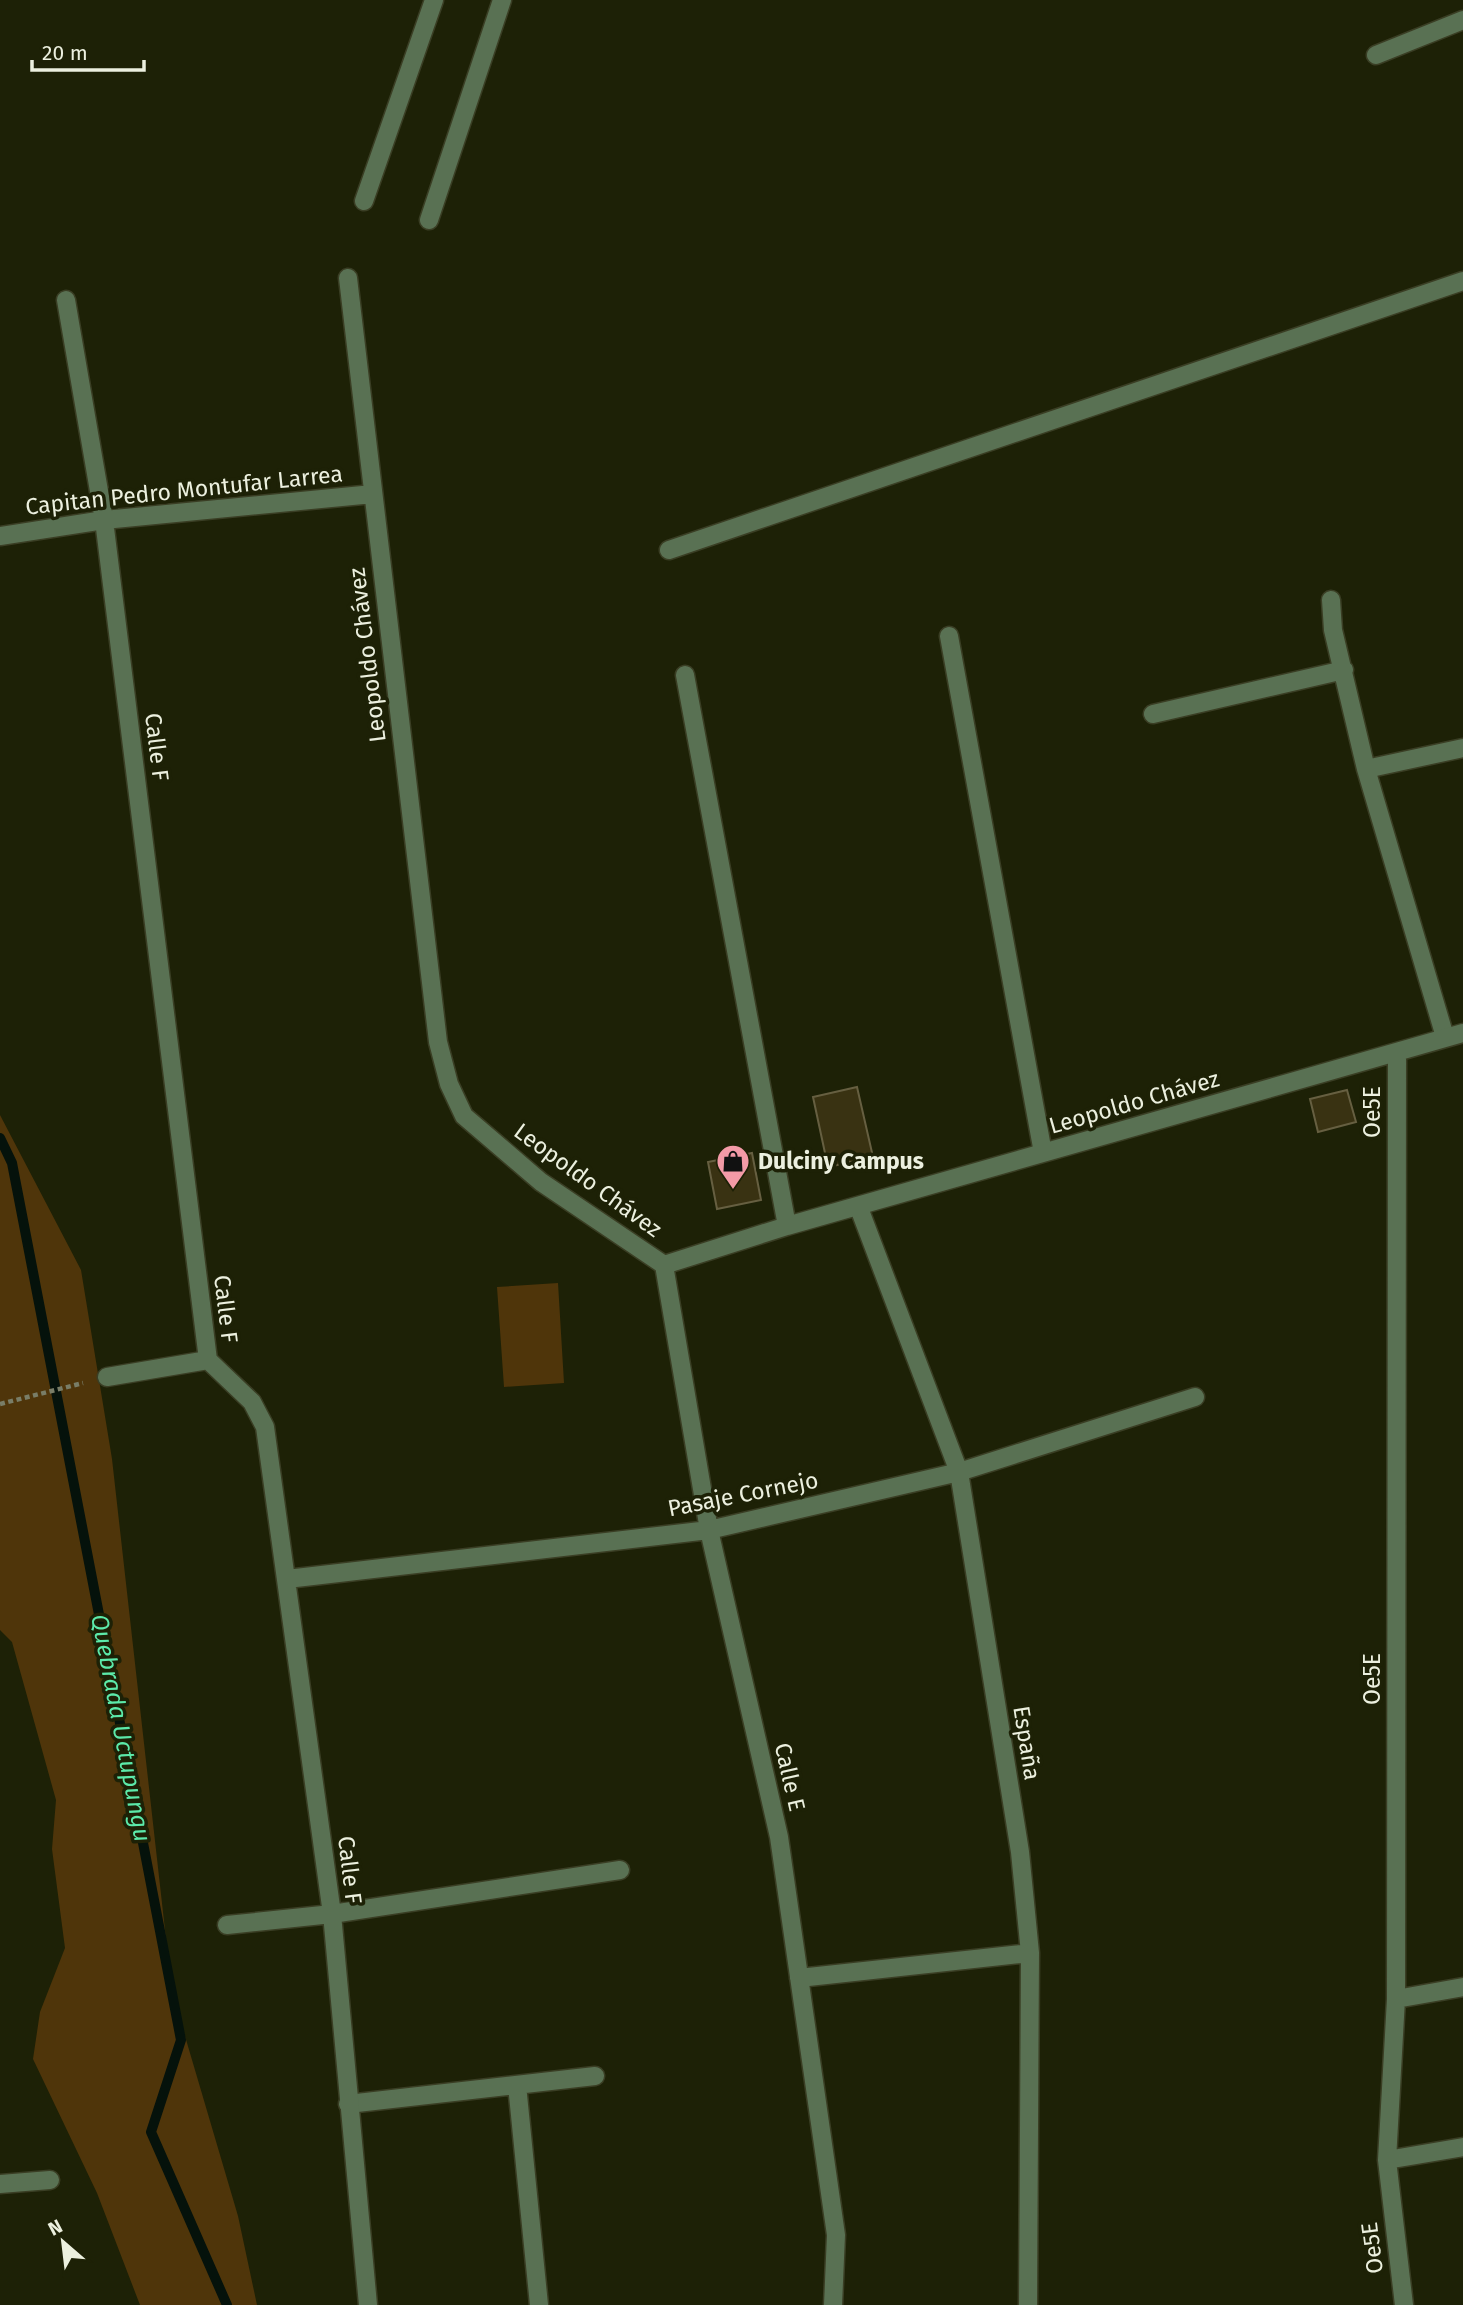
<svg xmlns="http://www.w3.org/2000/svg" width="1463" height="2305" viewBox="0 0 1463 2305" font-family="'Fira Sans',sans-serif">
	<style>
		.green { fill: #4f350a }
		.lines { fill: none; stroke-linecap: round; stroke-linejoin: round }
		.stream { stroke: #05120b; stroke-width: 10 }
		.building { fill: #393212; stroke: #665f41; stroke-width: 2 }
		.service-casing { stroke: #3a3e24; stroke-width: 21 }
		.minor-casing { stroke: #3a3e24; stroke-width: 21 }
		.path { stroke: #797d67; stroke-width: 4.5; stroke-dasharray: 5 3.5; stroke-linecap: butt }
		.service { stroke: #597153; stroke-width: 18 }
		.minor { stroke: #597153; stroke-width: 18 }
		.labels { text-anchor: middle; stroke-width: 7; stroke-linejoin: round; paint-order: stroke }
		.street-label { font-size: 23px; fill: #ecf0df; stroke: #1d2106 }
		.poi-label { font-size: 23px; font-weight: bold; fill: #ecf0df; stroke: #1d2106; text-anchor: start }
		.water-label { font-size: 24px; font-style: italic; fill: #5ceaaa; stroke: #1d2106 }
	</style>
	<rect width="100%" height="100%" fill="#1d2106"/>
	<!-- green -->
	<path class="green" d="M0,1115L81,1270L112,1459L172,1992L238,2216L257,2305H140L97,2193L33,2059L40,2012L65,1948L52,1849L56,1800L12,1642L0,1630Z
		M558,1283L564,1383L504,1387L497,1287Z"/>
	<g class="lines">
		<!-- stream -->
		<path class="stream" d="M0,1138L12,1163L181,2040L151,2132L227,2305"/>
	</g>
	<!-- building -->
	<path class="building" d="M857,1087L873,1157L828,1167L813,1097Z
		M1347,1090L1356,1122L1318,1132L1310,1099Z
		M752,1153L761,1200L717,1209L708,1162Z"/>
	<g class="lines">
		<defs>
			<path id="service" d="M1376,55L1463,20
				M364,201L434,0
				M429,220L502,0
				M1331,600L1333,630L1366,769L1445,1037
				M1153,714L1344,670
				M1366,769L1463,748
				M517,2085L539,2305
				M348,2104L595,2076"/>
			<path id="minor" d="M348,278L438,1042L449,1084L464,1116L541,1182L664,1265
				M66,300L104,520L208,1360L252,1402L265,1427L332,1914L368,2305
				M0,536L104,520L373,494
				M669,550L1463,281
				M949,636L1043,1153
				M685,675L787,1226
				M1397,1052L1396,1999L1387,2160L1404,2305
				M859,1208L959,1472L1020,1852L1030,1953L1028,2305
				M664,1265L709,1530L779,1837L836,2235L833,2305
				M664,1265L787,1226L1463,1033
				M107,1377L208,1360
				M287,1579L709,1530L959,1472L1195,1397
				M227,1925L332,1914L620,1870
				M799,1978L1030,1953
				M1396,1999L1463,1987
				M1387,2160L1463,2147
				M0,2184L50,2180"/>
		</defs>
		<!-- service casing -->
		<use href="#service" class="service-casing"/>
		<!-- minor casing -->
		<use href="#minor" class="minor-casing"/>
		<!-- path -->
		<path class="path" d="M0,1404L83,1383"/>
		<!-- service -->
		<use href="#service" class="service"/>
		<!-- minor -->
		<use href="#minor" class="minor"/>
	</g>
	<!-- icons -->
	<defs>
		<symbol id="shop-pin" viewBox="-11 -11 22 30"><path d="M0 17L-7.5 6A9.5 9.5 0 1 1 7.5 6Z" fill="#f39aa7" stroke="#1d2106"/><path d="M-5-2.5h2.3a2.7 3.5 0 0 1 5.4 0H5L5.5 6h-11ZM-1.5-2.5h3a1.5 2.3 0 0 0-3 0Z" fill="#111"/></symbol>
	</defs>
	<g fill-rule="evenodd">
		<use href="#shop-pin" x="714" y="1142" width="38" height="52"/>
	</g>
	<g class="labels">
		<!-- street labels -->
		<g class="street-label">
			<text transform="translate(184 490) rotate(-6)" y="8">Capitan Pedro Montufar Larrea</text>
			<text transform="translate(367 655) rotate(-97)" y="8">Leopoldo Chávez</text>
			<text transform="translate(157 747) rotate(83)" y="8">Calle F</text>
			<text transform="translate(1134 1102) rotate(-16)" y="8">Leopoldo Chávez</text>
			<text transform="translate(1372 1112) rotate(-90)" y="8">Oe5E</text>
			<text transform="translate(588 1180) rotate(36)" y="8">Leopoldo Chávez</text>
			<text transform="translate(226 1309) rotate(83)" y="8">Calle F</text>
			<text transform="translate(743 1494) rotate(-11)" y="8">Pasaje Cornejo</text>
			<text transform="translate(1372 1679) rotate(-90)" y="8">Oe5E</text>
			<text transform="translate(1027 1743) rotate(81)" y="8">España</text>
			<text transform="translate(790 1777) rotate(77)" y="8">Calle E</text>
			<text transform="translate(350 1870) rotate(83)" y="8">Calle F</text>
			<text transform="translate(1372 2248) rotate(-97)" y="8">Oe5E</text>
		</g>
		<!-- poi labels -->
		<g class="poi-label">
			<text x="758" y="1169">Dulciny Campus</text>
		</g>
		<!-- water labels -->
		<g class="water-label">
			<text transform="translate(121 1728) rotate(79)" y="8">Quebrada Uctupungu</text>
		</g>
	</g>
	<!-- north arrow -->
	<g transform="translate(63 2242) rotate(332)" stroke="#1d2106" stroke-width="5" paint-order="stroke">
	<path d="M0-5L12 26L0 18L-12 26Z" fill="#ecf0df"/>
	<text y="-10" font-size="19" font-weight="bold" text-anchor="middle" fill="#ecf0df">N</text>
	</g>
	<!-- scale -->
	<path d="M32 60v10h112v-10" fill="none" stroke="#ecf0df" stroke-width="3.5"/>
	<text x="42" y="60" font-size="21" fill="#ecf0df" stroke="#1d2106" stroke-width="5" paint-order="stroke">20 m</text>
</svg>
